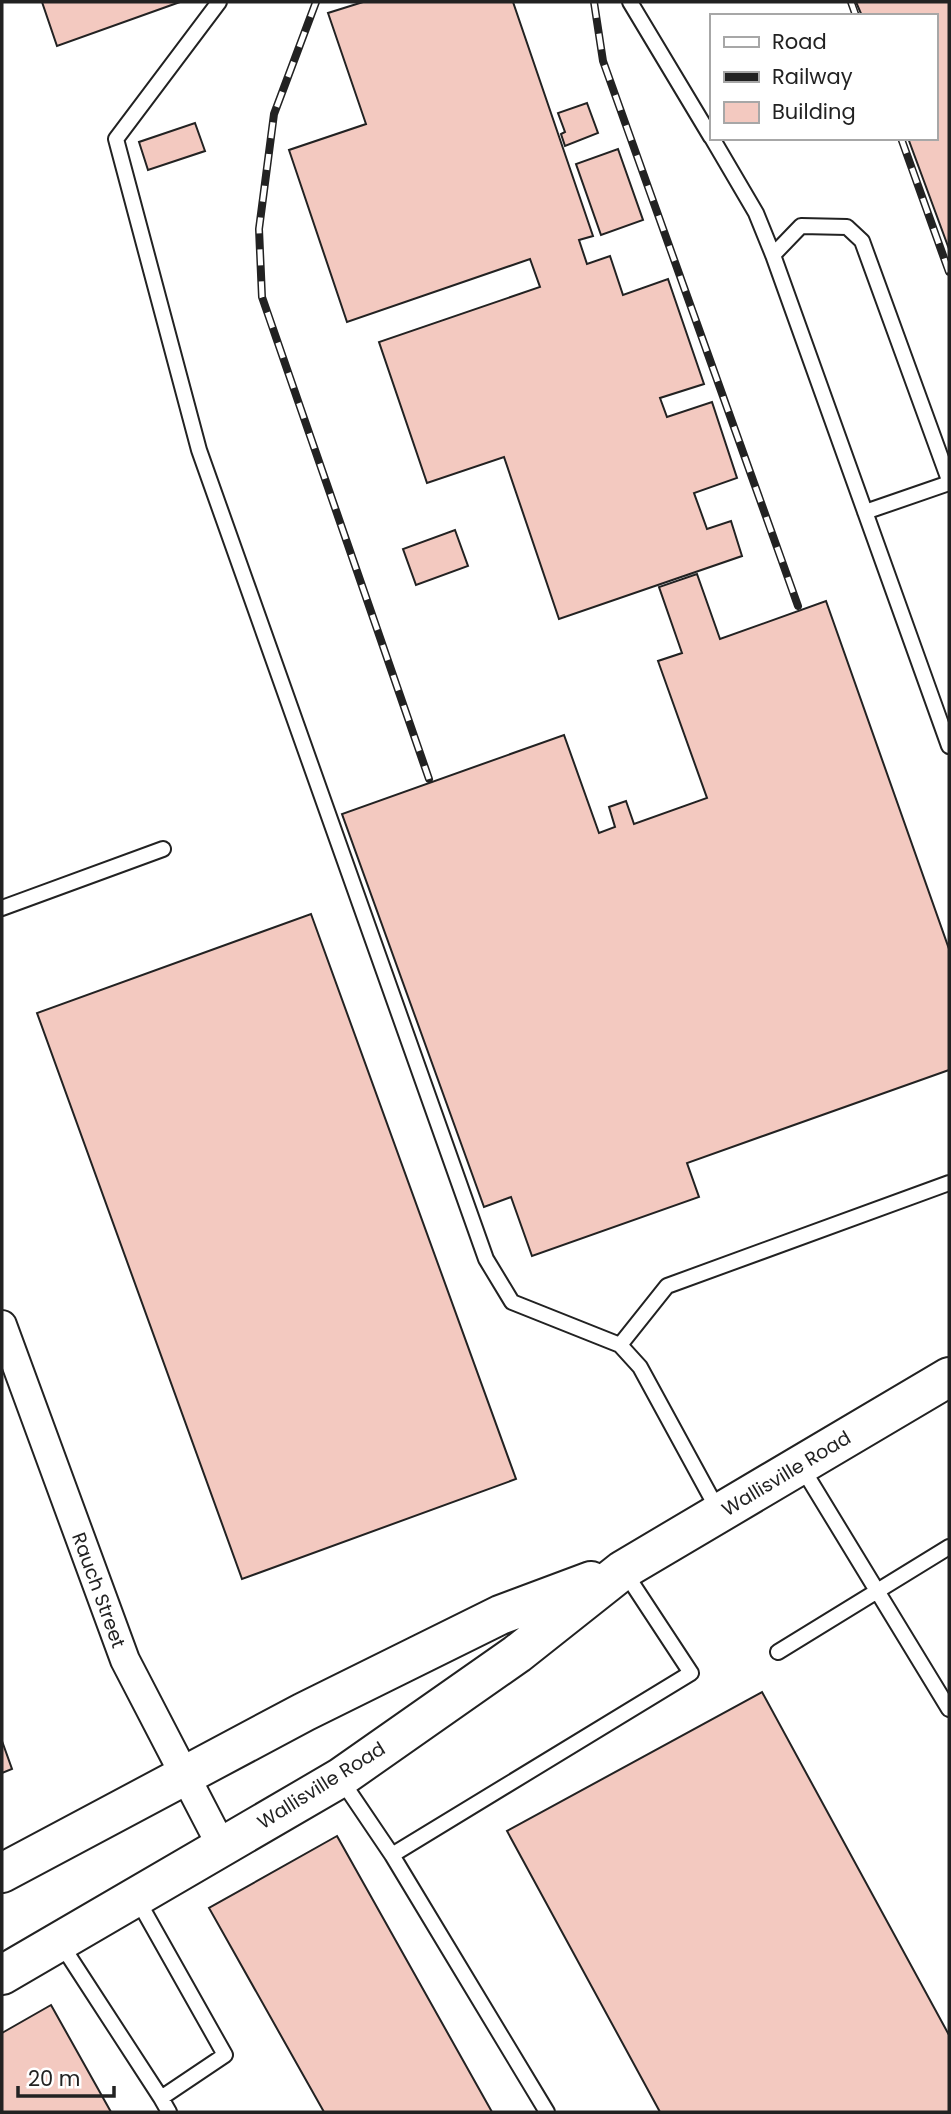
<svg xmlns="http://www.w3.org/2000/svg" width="951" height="2114" viewBox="0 0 951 2114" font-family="Poppins,sans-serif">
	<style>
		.building { fill: #f3c9c0; stroke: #222; stroke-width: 2 }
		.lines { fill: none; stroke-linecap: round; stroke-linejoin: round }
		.lane-casing { stroke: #222; stroke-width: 18 }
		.street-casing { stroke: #222; stroke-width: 32 }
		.secondary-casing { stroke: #222; stroke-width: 42 }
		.lane { stroke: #fff; stroke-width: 14 }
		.street { stroke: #fff; stroke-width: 28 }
		.secondary { stroke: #fff; stroke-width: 38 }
		.rail-casing { stroke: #222; stroke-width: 8 }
		.rail { stroke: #fff; stroke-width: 5; stroke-dasharray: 16; stroke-linecap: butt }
		.labels { text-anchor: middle; stroke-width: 5; stroke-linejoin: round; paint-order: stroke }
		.street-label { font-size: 19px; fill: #222; stroke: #fff }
	</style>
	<rect width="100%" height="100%" fill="#fff"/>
	<!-- building -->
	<path class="building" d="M42,2H180L57,46Z
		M363,2H513L593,236L579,240L587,264L610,256L623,295L668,279L704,384L660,398L667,417L712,402L737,478L694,493L707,529L731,521L742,556L559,619L504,457L427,483L379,342L540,287L530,259L347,322L289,150L366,124L328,13Z
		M856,2H949V249L908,138H935V16H862Z
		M587,103L598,133L565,146L561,134L565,132L558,113Z
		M195,123L205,151L148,170L139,142Z
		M618,149L643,220L601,235L576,164Z
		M455,530L468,566L416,585L403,549Z
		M697,574L720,639L826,601L949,949V1070L687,1163L699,1197L532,1256L511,1197L484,1207L342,814L564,735L599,833L615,827L609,807L626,801L634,824L707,798L658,661L682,653L659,587Z
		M311,914L516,1479L242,1579L37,1013Z
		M762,1692L949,2035V2112H660L507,1831Z
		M2,1741L12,1769L2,1773Z
		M337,1836L492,2112H324L209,1908Z
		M51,2005L111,2112H2V2033Z"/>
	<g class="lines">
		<defs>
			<path id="lane" d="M219,2L116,139L199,450L486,1259L512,1302L620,1345L667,1286L949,1183
				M630,2L711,137
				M712,138L756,213L773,255L949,746
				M773,255L801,226L847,227L862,241L949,480
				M865,512L949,483
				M2,908L163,849
				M620,1345L640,1367L719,1512
				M801,1466L949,1709
				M778,1652L949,1547
				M340,1778L392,1855L691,1673L624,1571
				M392,1855L547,2112
				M61,1944L161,2098L225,2055L136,1897
				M161,2098L169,2112"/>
			<path id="street" d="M2,1325L125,1660L221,1845"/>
			<path id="secondary" d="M2,1873L304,1712L500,1615L591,1581
				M2,1975L340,1778L517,1654L623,1570L949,1377"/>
		</defs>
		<!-- lane casing -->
		<use href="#lane" class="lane-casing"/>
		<!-- street casing -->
		<use href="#street" class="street-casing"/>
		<!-- secondary casing -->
		<use href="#secondary" class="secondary-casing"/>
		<!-- lane -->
		<use href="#lane" class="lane"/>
		<!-- street -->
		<use href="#street" class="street"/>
		<!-- secondary -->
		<use href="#secondary" class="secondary"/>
		<defs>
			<path id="rail" d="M316,2L274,114L259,229L262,297L429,779
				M594,2L603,61L798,606
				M851,2L856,16
				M901,138L949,272"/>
		</defs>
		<!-- rail casing -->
		<use href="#rail" class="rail-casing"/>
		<!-- rail -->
		<use href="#rail" class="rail"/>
	</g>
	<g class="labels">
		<!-- street labels -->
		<g class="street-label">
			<text transform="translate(786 1473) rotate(-31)" y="7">Wallisville Road</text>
			<text transform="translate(99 1590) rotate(70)" y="7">Rauch Street</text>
			<text transform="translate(321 1785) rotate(-32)" y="7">Wallisville Road</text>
		</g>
	</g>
	<!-- border -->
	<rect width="951" height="2114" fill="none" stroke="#222222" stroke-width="7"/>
	<!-- legend -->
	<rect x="710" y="14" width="228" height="126" fill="#ffffff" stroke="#a7a7a7" stroke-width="2"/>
	<rect x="724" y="37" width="35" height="10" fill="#ffffff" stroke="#a7a7a7" stroke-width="2"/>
	<text x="772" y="49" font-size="21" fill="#222222">Road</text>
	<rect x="724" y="72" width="35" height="10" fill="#222222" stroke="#a7a7a7" stroke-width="2"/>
	<text x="772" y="84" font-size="21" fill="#222222">Railway</text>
	<rect x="724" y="102" width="35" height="21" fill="#f3c9c0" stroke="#a7a7a7" stroke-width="2"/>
	<text x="772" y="119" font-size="21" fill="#222222">Building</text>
	<!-- scale -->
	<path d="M18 2086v10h96v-10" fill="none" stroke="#222222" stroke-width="3.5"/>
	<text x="28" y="2086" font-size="21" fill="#222222" stroke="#ffffff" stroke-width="5" paint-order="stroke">20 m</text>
</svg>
